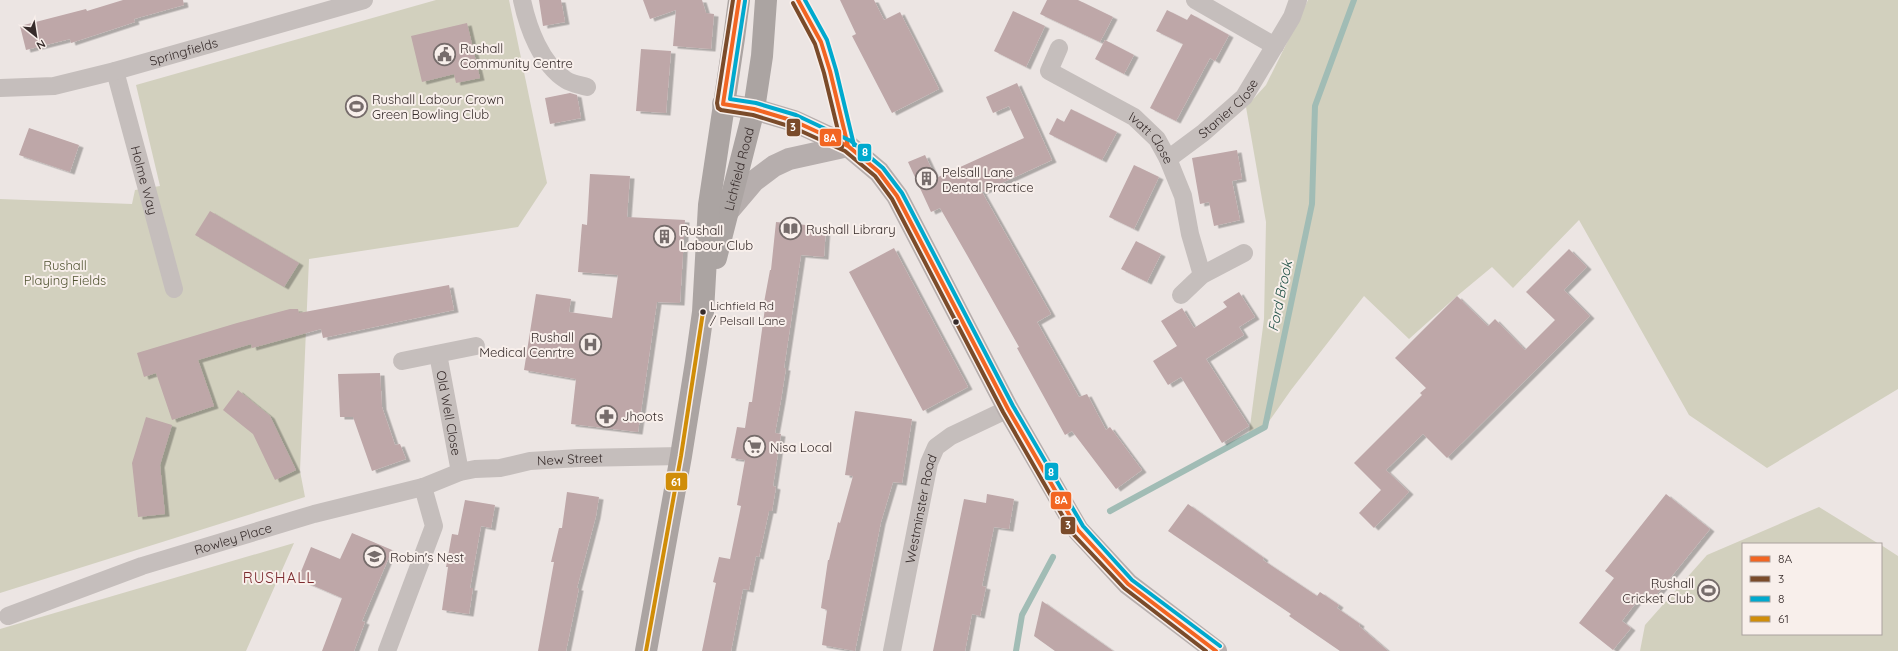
<svg xmlns="http://www.w3.org/2000/svg" width="1898" height="651" viewBox="0 0 1898 651" font-family="Quicksand,sans-serif">
	<style>
		.green { fill: #d2d0be; fill-rule: evenodd }
		.lines { fill: none; stroke-linecap: round; stroke-linejoin: round }
		.stream { stroke: #a1bcb5; stroke-width: 6 }
		.building { fill: #bea7a8; filter: url(#shadow) }
		.street { stroke: #c5bebc; stroke-width: 18 }
		.secondary { stroke: #b6aead; stroke-width: 22 }
		.highway { stroke: #aba4a2; stroke-width: 22 }
		.bus-1-casing { stroke: #f8efeb; stroke-width: 7 }
		.bus-2-casing { stroke: #f8efeb; stroke-width: 7 }
		.bus-3-casing { stroke: #f8efeb; stroke-width: 7 }
		.bus-4-casing { stroke: #f8efeb; stroke-width: 7 }
		.bus-1 { stroke: #f26522; stroke-width: 4 }
		.bus-2 { stroke: #7a4b2a; stroke-width: 4 }
		.bus-3 { stroke: #00a9ce; stroke-width: 4 }
		.bus-4 { stroke: #d08d08; stroke-width: 4 }
		.bus-dot { fill: #362b2a; stroke: #f8efeb; stroke-width: 1.5 }
		.labels { text-anchor: middle; stroke-width: 4; stroke-linejoin: round; paint-order: stroke }
		.bus-label { font-size: 12px; fill: #362b2a; stroke: #f8efeb; text-anchor: start }
		.poi-label { font-size: 13px; fill: #362b2a; stroke: #f8efeb; text-anchor: start }
		.street-label { font-size: 13px; fill: #362b2a; stroke: #f8efeb }
		.park-label { font-size: 13px; fill: #4f5230; stroke: #f8efeb }
		.water-label { font-size: 14px; font-style: italic; fill: #245449; stroke: #f8efeb }
		.quarter-label { font-size: 15px; letter-spacing: 1px; fill: #7d2b2f; stroke: #f8efeb }
		.line-badge { stroke: #f8efeb; stroke-width: 1.5 }
		.badge-label { font-size: 11px; text-anchor: middle; font-weight: bold; fill: #fff }
	</style>
	<defs>
		<filter id="shadow"><feDropShadow dx="4.5" dy="2.5" stdDeviation="0" flood-color="#0004"/></filter>
	</defs>
	<rect width="100%" height="100%" fill="#ece5e3"/>
	<!-- green -->
	<path class="green" d="M436,0H509L547,183L518,227L309,259L300,471L305,497L0,593V199L132,204L135,190L160,186L136,85Z
		M1308,0H1898V389L1767,468L1689,415L1579,220L1513,288L1492,267L1457,296L1409,339L1364,296L1291,390L1265,427L1249,434L1264,319L1266,222L1246,107L1266,85ZM1315,128V200L1313,203L1314,128Z
		M1819,507L1879,544H1743V634H1881V545L1898,556V651H1640L1645,625L1707,555Z
		M294,543L246,651H0V629Z"/>
	<g class="lines">
		<!-- stream -->
		<path class="stream" d="M1110,511L1265,427L1312,204L1315,106L1354,0
			M1016,651L1022,615L1053,557"/>
	</g>
	<!-- building -->
	<path class="building" d="M123,0H183L184,5L134,19L135,22L71,43L70,39L26,50L20,26L86,9L87,11Z
		M539,0H561L565,22L543,26Z
		M643,0H702L706,13L714,14L711,49L673,46L676,10L650,19Z
		M840,0H874L884,20L900,12L939,89L892,113L852,36L856,34Z
		M1047,0H1078L1113,17L1100,42L1040,14Z
		M1167,10L1187,20L1191,14L1229,35L1215,61L1210,58L1176,121L1150,108L1183,44L1156,31Z
		M1013,11L1045,26L1026,67L994,51Z
		M467,23L480,78L456,83L454,74L422,82L411,36Z
		M1105,40L1134,55L1124,74L1095,59Z
		M641,49L671,51L666,113L636,111Z
		M1017,83L1052,160L982,192L1051,314L1037,322L1079,397L1087,394L1106,430L1110,427L1142,470L1116,489L1072,431L1065,435L1017,348L1019,347L967,255L940,208L931,212L908,162L925,155L936,178L1024,138L1009,106L993,113L986,97Z
		M570,93L577,95L581,118L550,124L545,98Z
		M1071,109L1117,132L1102,160L1049,134L1057,118L1064,122Z
		M29,128L79,145L70,172L19,155Z
		M1237,150L1242,179L1232,181L1240,220L1214,226L1209,202L1200,204L1192,158Z
		M1134,165L1159,177L1134,229L1109,217Z
		M590,174L630,176L627,217L685,220L680,303L657,302L638,432L571,424L576,379L524,370L536,294L571,299L569,312L612,318L618,275L578,272L582,224L587,225Z
		M210,211L299,263L284,287L195,235Z
		M776,222L826,227L824,257L801,255L784,368H786L781,400L775,433L781,434L773,486L776,487L772,511H769L759,557L756,556L749,590L743,589L731,651H702L716,583L713,582L719,557L730,559L741,506L737,505L745,460L731,458L737,427L745,428L749,402H752L765,308H763L770,270H771Z
		M1136,241L1161,254L1147,282L1121,269Z
		M894,248L968,387L923,411L849,272Z
		M1569,249L1587,267L1564,290L1590,316L1447,458L1423,434L1386,470L1409,492L1374,528L1359,513L1381,490L1354,463L1422,395L1420,393L1426,388L1395,358L1457,296L1488,326L1495,319L1525,350L1555,320L1526,292Z
		M449,285L454,310L323,338L321,329L252,348L251,344L198,360L214,406L172,420L156,373L144,377L137,353L237,323L290,309H298L299,313Z
		M1239,292L1255,317L1239,327L1244,335L1206,359L1249,426L1222,443L1181,377L1168,385L1153,361L1177,346L1161,321L1182,308L1194,328L1227,307L1223,302Z
		M380,373L382,407L395,445L400,444L406,459L372,471L353,417H340L338,374Z
		M238,390L270,416L296,470L275,480L253,434L223,410Z
		M855,411L912,419L902,483L893,482L881,522L855,651L822,645L827,610L821,608L828,560H829L838,522L840,523L853,476L845,475Z
		M146,417L172,425L160,465L165,514L138,517L132,463Z
		M567,492L599,497L596,516L577,588H579L566,651H538L554,562H551L559,528H562Z
		M987,494L1014,499L1009,529L994,527L982,586L986,587L980,616L972,614L965,651H933L964,499L986,503Z
		M1666,494L1710,529L1654,598L1645,591L1622,621L1631,628L1613,650L1579,623L1614,578L1605,571Z
		M465,500L495,505L491,528L481,526L470,588H473L469,614L442,610L448,567H446L452,534L458,535Z
		M1188,504L1264,558L1263,560L1317,596L1320,592L1339,605L1337,608L1360,624L1359,626L1388,651H1340L1289,616L1291,614L1168,531Z
		M352,533L392,550L362,621L365,622L354,651H322L342,598L298,579L311,547L340,559Z
		M1042,601L1113,651H1055L1034,636Z"/>
	<g class="lines">
		<!-- street -->
		<g class="street">
			<path d="M522,0C528,28 541,64 566,80C572,84 581,85 587,87"/>
			<path d="M1195,0L1275,46"/>
			<path id="s1" d="M1059,48L1049,71L1134,117L1157,139L1168,159L1183,196L1190,234L1202,275"/>
			<path id="s2" d="M115,71L174,289"/>
			<path id="s3" d="M0,88L54,86L115,71L364,0"/>
			<path id="s4" d="M1168,159L1203,133L1244,97L1292,17L1298,0"/>
			<path d="M1181,295L1202,275L1244,253"/>
			<path id="s5" d="M438,354L460,472"/>
			<path d="M402,361L476,346"/>
			<path id="s6" d="M8,616L142,566L314,514L423,487L460,472L475,469L500,468L530,461L579,458L681,456"/>
			<path d="M387,651L434,526L423,487"/>
			<path id="s7" d="M892,651L929,463L936,447L951,436L1008,409"/>
		</g>
		<!-- secondary -->
		<path class="secondary" d="M723,104L754,109L794,121L848,146L879,172L897,196L1008,409L1078,530L1128,584L1216,651
			M726,214L754,181L774,166L789,159L848,146"/>
		<!-- highway -->
		<g class="highway">
			<path id="s8" d="M716,258L754,109L762,56L766,0"/>
			<path d="M646,651L681,456L696,362L703,312L709,205L734,38L739,0"/>
		</g>
		<defs>
			<path id="bus-1" d="M739,0L723,104L754,109L794,121L848,146L879,172L897,196L1008,409L1078,530L1128,584L1216,651
				M798,0L821,42L830,71L848,146"/>
			<path id="bus-2" d="M733,0L717,103L718,108L721,110L753,115L792,127L845,151L875,176L892,199L1003,412L1073,534L1124,588L1206,651
				M793,3L815,44L824,73L842,147"/>
			<path id="bus-3" d="M805,0L827,40L836,70L854,145
				M745,1L730,99L756,103L796,115L851,141L883,168L902,193L1013,406L1083,526L1132,580L1220,646"/>
			<path id="bus-4" d="M646,651L681,456L703,312"/>
		</defs>
		<!-- bus-1 casing -->
		<use href="#bus-1" class="bus-1-casing"/>
		<!-- bus-2 casing -->
		<use href="#bus-2" class="bus-2-casing"/>
		<!-- bus-3 casing -->
		<use href="#bus-3" class="bus-3-casing"/>
		<!-- bus-4 casing -->
		<use href="#bus-4" class="bus-4-casing"/>
		<!-- bus-1 -->
		<use href="#bus-1" class="bus-1"/>
		<!-- bus-2 -->
		<use href="#bus-2" class="bus-2"/>
		<!-- bus-3 -->
		<use href="#bus-3" class="bus-3"/>
		<!-- bus-4 -->
		<use href="#bus-4" class="bus-4"/>
	</g>
	<!-- icons -->
	<defs>
		<symbol id="civic-ring" viewBox="-11 -11 22 22"><circle r="9.5" fill="#f8efeb" stroke="#766c6b" stroke-width="1.5"/><path d="M-.6-6.5H3V-4.5H.6V-3L4-1V1h2V6H-6V1h2V-1L-.6-3ZM-1.2 2.5V6h2.4V2.5Z" fill="#766c6b"/></symbol>
		<symbol id="stadium-ring" viewBox="-11 -11 22 22"><circle r="9.5" fill="#f8efeb" stroke="#766c6b" stroke-width="1.5"/><path d="M0-5a6.5 5 0 1 0 0 10a6.5 5 0 1 0 0-10ZM-3.5-1.8h7v3.6h-7Z" fill="#766c6b"/></symbol>
		<symbol id="building-ring" viewBox="-11 -11 22 22"><circle r="9.5" fill="#f8efeb" stroke="#766c6b" stroke-width="1.5"/><path d="M-4-6H4V6H1V3H-1V6H-4ZM-2.5-4.3h1.7v1.8h-1.7ZM.8-4.3h1.7v1.8H.8ZM-2.5-1h1.7V.8h-1.7ZM.8-1h1.7V.8H.8Z" fill="#766c6b"/></symbol>
		<symbol id="library-ring" viewBox="-11 -11 22 22"><circle r="9.5" fill="#f8efeb" stroke="#766c6b" stroke-width="1.5"/><path d="M-6-4Q-3-5.5-.7-3.5V5Q-3 3-6 4ZM6-4Q3-5.5 .7-3.5V5Q3 3 6 4Z" fill="#766c6b"/></symbol>
		<symbol id="hospital-ring" viewBox="-11 -11 22 22"><circle r="9.5" fill="#f8efeb" stroke="#766c6b" stroke-width="1.5"/><path d="M-5-5h3v3.5h4V-5h3V5h-3V1.5h-4V5h-3Z" fill="#766c6b"/></symbol>
		<symbol id="pharmacy-ring" viewBox="-11 -11 22 22"><circle r="9.5" fill="#f8efeb" stroke="#766c6b" stroke-width="1.5"/><path d="M-2-6h4v4h4v4h-4v4h-4v-4h-4v-4h4Z" fill="#766c6b"/></symbol>
		<symbol id="supermarket-ring" viewBox="-11 -11 22 22"><circle r="9.5" fill="#f8efeb" stroke="#766c6b" stroke-width="1.5"/><path d="M-6-5.5h2.5l.6 2H6L4.5 2H-2.5L-4.4-4H-6ZM-1.5 3.2a1.3 1.3 0 1 0 .1 0ZM3 3.2a1.3 1.3 0 1 0 .1 0Z" fill="#766c6b"/></symbol>
		<symbol id="school-ring" viewBox="-11 -11 22 22"><circle r="9.5" fill="#f8efeb" stroke="#766c6b" stroke-width="1.5"/><path d="M0-5L7-2L0 1L-7-2ZM-4 1L0 2.5L4 1V4Q0 6-4 4Z" fill="#766c6b"/></symbol>
	</defs>
	<g fill-rule="evenodd">
		<use href="#civic-ring" x="432" y="42" width="25" height="25"/>
		<use href="#stadium-ring" x="344" y="94" width="25" height="25"/>
		<use href="#building-ring" x="914" y="166" width="25" height="25"/>
		<use href="#library-ring" x="778" y="216" width="25" height="25"/>
		<use href="#building-ring" x="652" y="224" width="25" height="25"/>
		<use href="#hospital-ring" x="578" y="332" width="25" height="25"/>
		<use href="#pharmacy-ring" x="594" y="404" width="25" height="25"/>
		<use href="#supermarket-ring" x="742" y="434" width="25" height="25"/>
		<use href="#school-ring" x="362" y="544" width="25" height="25"/>
		<use href="#stadium-ring" x="1696" y="578" width="25" height="25"/>
	</g>
	<!-- markers -->
	<g class="bus-dot">
		<circle cx="703" cy="312" r="3.5"/>
		<circle cx="956" cy="322" r="3.5"/>
	</g>
	<g class="labels">
		<!-- bus labels -->
		<g class="bus-label">
			<text x="710" y="310">Lichfield Rd<tspan x="710" dy="15">/ Pelsall Lane</tspan></text>
		</g>
		<!-- poi labels -->
		<g class="poi-label">
			<text x="460" y="53">Rushall<tspan x="460" dy="15">Community Centre</tspan></text>
			<text x="372" y="104">Rushall Labour Crown<tspan x="372" dy="15">Green Bowling Club</tspan></text>
			<text x="942" y="177">Pelsall Lane<tspan x="942" dy="15">Dental Practice</tspan></text>
			<text x="806" y="234">Rushall Library</text>
			<text x="680" y="235">Rushall<tspan x="680" dy="15">Labour Club</tspan></text>
			<text x="574" y="342" text-anchor="end">Rushall<tspan x="574" dy="15">Medical Cenrtre</tspan></text>
			<text x="622" y="421">Jhoots</text>
			<text x="770" y="452">Nisa Local</text>
			<text x="390" y="562">Robin's Nest</text>
			<text x="1694" y="588" text-anchor="end">Rushall<tspan x="1694" dy="15">Cricket Club</tspan></text>
		</g>
		<!-- street labels -->
		<g class="street-label">
			<text dy="5" stroke="none"><textPath href="#s3" startOffset="188">Springfields</textPath></text>
			<text dy="5" stroke="none"><textPath href="#s4" startOffset="79">Stanier Close</textPath></text>
			<text dy="5" stroke="none"><textPath href="#s1" startOffset="149">Ivatt Close</textPath></text>
			<text dy="5" stroke="none"><textPath href="#s8" startOffset="92">Lichfield Road</textPath></text>
			<text dy="5" stroke="none"><textPath href="#s2" startOffset="113">Holme Way</textPath></text>
			<text dy="5" stroke="none"><textPath href="#s5" startOffset="60">Old Well Close</textPath></text>
			<text dy="5" stroke="none"><textPath href="#s6" startOffset="586">New Street</textPath></text>
			<text dy="5" stroke="none"><textPath href="#s7" startOffset="145">Westminster Road</textPath></text>
			<text dy="5" stroke="none"><textPath href="#s6" startOffset="238">Rowley Place</textPath></text>
		</g>
		<!-- park labels -->
		<g class="park-label">
			<text x="65" y="270">Rushall<tspan x="65" dy="15">Playing Fields</tspan></text>
		</g>
		<!-- water labels -->
		<g class="water-label">
			<text transform="translate(1280 296) rotate(-78)" y="5">Ford Brook</text>
		</g>
		<!-- quarter labels -->
		<g class="quarter-label">
			<text x="279" y="583">RUSHALL</text>
		</g>
	</g>
	<g class="line-badge">
		<rect x="786" y="118" width="15" height="19" rx="4" fill="#7a4b2a"/>
		<rect x="819" y="128" width="23" height="19" rx="4" fill="#f26522"/>
		<rect x="857" y="143" width="15" height="19" rx="4" fill="#00a9ce"/>
		<rect x="1044" y="462" width="15" height="19" rx="4" fill="#00a9ce"/>
		<rect x="665" y="472" width="23" height="19" rx="4" fill="#d08d08"/>
		<rect x="1050" y="491" width="22" height="19" rx="4" fill="#f26522"/>
		<rect x="1060" y="516" width="16" height="19" rx="4" fill="#7a4b2a"/>
	</g>
	<g class="badge-label">
		<text x="793" y="131">3</text>
		<text x="830" y="142">8A</text>
		<text x="865" y="156">8</text>
		<text x="1051" y="476">8</text>
		<text x="676" y="486">61</text>
		<text x="1061" y="504">8A</text>
		<text x="1068" y="529">3</text>
	</g>
	<!-- legend -->
	<rect x="1742" y="543" width="140" height="92" fill="#f8efeb" stroke="#aaa19e"/>
	<rect x="1750" y="556" width="20" height="6" fill="#f26522" stroke="#aaa19e"/>
	<text x="1778" y="563" font-size="12" fill="#362b2a">8A</text>
	<rect x="1750" y="576" width="20" height="6" fill="#7a4b2a" stroke="#aaa19e"/>
	<text x="1778" y="583" font-size="12" fill="#362b2a">3</text>
	<rect x="1750" y="596" width="20" height="6" fill="#00a9ce" stroke="#aaa19e"/>
	<text x="1778" y="603" font-size="12" fill="#362b2a">8</text>
	<rect x="1750" y="616" width="20" height="6" fill="#d08d08" stroke="#aaa19e"/>
	<text x="1778" y="623" font-size="12" fill="#362b2a">61</text>
	<!-- north arrow -->
	<g transform="translate(36 36) rotate(150)" stroke="#f8efeb" stroke-width="3" paint-order="stroke">
	<path d="M0-3L7 15L0 10L-7 15Z" fill="#362b2a"/>
	<text y="-6" font-size="11" font-weight="bold" text-anchor="middle" fill="#362b2a">N</text>
	</g>
</svg>
